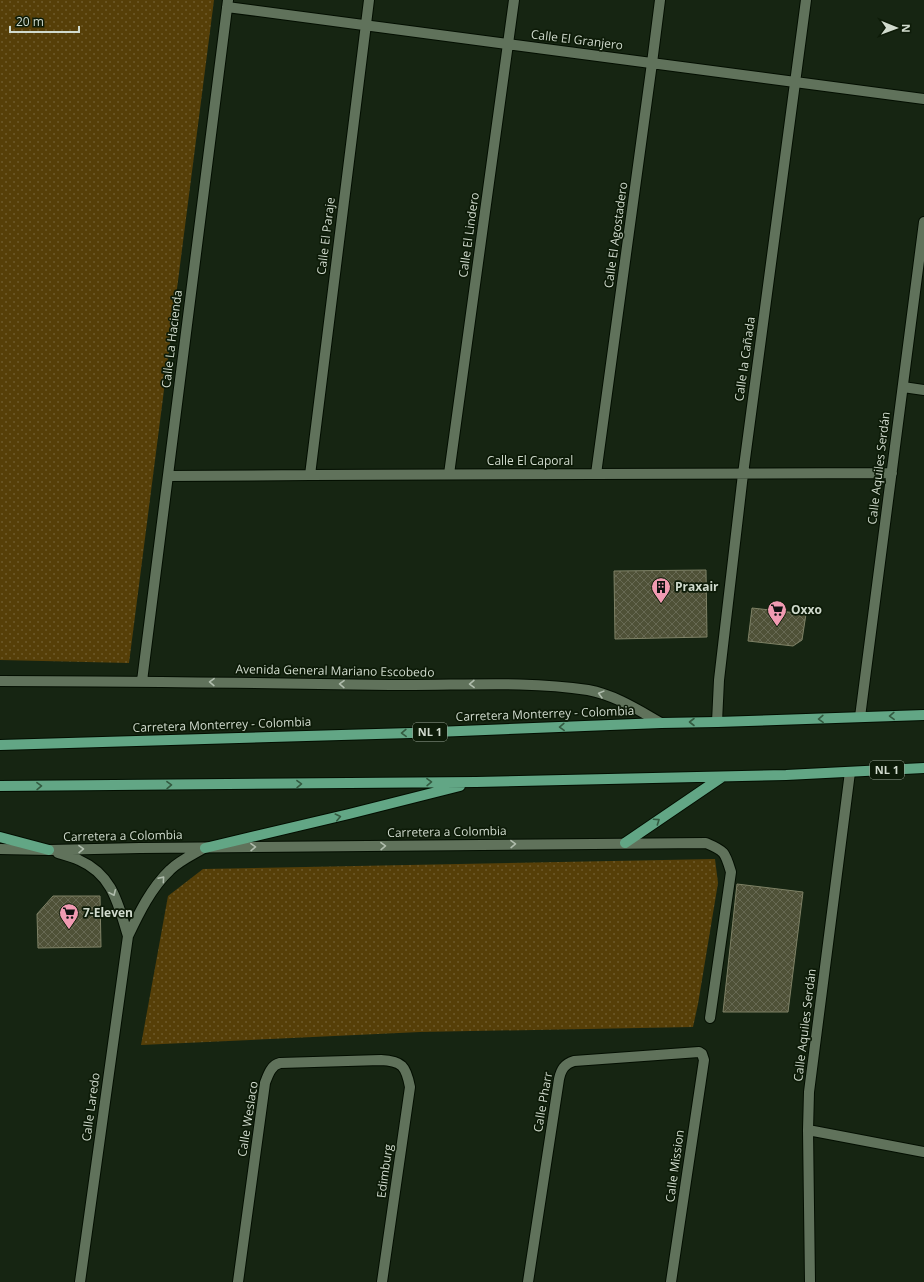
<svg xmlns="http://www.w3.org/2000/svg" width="924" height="1282" viewBox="0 0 924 1282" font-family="'Open Sans',sans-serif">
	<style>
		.grass { fill: url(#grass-dots) }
		.building { fill: url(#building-cross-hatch); stroke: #7e8165 }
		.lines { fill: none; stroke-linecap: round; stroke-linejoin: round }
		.minor-casing { stroke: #030e01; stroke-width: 12 }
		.major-casing { stroke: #030e01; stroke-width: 12 }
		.minor { stroke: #60725b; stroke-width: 10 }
		.major { stroke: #62a685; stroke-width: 10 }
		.oneway { stroke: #afbcac }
		.oneway2 { stroke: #335a40 }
		.labels { text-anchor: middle; stroke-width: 3.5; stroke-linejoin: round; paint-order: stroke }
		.shield { fill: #0d1b08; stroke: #96a193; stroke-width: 1 }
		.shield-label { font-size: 11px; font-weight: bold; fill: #d1dbce }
		.street-label { font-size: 12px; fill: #d1dbce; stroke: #0d1b08 }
		.poi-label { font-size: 12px; font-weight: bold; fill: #d1dbce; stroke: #0d1b08; text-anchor: start }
	</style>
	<defs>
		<pattern id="grass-dots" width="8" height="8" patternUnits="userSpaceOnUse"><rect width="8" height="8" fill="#563f08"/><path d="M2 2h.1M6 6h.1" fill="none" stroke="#6d5a2b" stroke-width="1.8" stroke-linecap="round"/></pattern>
		<pattern id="building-cross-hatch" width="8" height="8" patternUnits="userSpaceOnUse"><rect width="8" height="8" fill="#4f5137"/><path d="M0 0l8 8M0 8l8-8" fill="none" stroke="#676953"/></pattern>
	</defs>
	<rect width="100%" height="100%" fill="#162512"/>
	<!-- grass -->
	<path class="grass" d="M0,0H214L129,663L0,660Z
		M715,859L718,883L698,1004L693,1027L420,1032L141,1045L168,896L203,869Z"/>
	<!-- building -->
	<path class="building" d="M706,570L707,637L615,639L614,571Z
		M752,608L806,614L802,640L793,646L748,641Z
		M737,884L803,892L788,1012H723Z
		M53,896H100L101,947L38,948L37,914Z"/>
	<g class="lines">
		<defs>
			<path id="minor" d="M227,7L924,99
				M903,387L924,390
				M449,474L514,0
				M596,474L652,63L660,0
				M310,475L369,0
				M168,476L310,475L892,473
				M0,681C130,681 260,683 390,685C456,686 523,680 588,690C615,695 638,710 661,723
				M142,681L228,0
				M860,717L924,222
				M717,722L719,680L743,474L806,0
				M0,849L49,850L140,848L706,843C725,851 725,852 731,872L710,1018
				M58,853C65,855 73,857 79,860C113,875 118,904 128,936
				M808,1130L924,1152
				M80,1282L128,936C139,913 151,888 170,870C179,861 192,855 204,848
				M238,1282L265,1083C268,1075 271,1065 280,1063L381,1060C402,1061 406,1066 410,1087L382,1282
				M528,1282L559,1079C561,1070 564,1064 574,1061L699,1052L702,1054L704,1060L671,1282
				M810,1282L808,1130L809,1092L850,772"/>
			<path id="major" d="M0,745L411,733L661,723L717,722L924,715
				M0,786L476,782L786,775L924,768
				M0,837L49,850
				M625,843L722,777
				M205,848L349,814L460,786"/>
		</defs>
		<!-- minor casing -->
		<use href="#minor" class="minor-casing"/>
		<!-- major casing -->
		<use href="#major" class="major-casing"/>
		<!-- minor -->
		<use href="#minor" class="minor"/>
		<!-- major -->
		<use href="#major" class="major"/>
	</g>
	<!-- one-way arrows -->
	<defs><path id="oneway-chevron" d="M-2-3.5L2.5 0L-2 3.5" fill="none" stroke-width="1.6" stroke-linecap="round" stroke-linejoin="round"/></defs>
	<g class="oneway">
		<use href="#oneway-chevron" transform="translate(212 682) rotate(-179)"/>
		<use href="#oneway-chevron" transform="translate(342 684) rotate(-179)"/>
		<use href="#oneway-chevron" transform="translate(472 684) rotate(179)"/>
		<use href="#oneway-chevron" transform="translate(601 694) rotate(-165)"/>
		<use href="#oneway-chevron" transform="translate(513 844) rotate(-1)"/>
		<use href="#oneway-chevron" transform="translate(383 846) rotate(-1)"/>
		<use href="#oneway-chevron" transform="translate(253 847) rotate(-1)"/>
		<use href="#oneway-chevron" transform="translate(81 849) rotate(-1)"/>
		<use href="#oneway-chevron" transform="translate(162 879) rotate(-49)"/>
		<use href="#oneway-chevron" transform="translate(113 893) rotate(66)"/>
	</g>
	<g class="oneway2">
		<use href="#oneway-chevron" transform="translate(892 716) rotate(178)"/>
		<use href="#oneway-chevron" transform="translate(821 719) rotate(178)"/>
		<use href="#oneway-chevron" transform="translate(692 722) rotate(180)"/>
		<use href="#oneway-chevron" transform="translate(562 727) rotate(178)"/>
		<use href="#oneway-chevron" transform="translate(404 733) rotate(178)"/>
		<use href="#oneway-chevron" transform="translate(429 782) rotate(-1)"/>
		<use href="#oneway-chevron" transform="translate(299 784) rotate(-1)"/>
		<use href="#oneway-chevron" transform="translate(169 785) rotate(-1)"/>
		<use href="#oneway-chevron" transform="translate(39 786) rotate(-1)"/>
		<use href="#oneway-chevron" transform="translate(338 817) rotate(-13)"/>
		<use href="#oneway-chevron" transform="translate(657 821) rotate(-34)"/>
	</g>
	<!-- icons -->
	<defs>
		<symbol id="building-pin" viewBox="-11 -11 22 30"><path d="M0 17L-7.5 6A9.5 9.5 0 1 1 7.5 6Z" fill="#f19ab2" stroke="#0d1b08"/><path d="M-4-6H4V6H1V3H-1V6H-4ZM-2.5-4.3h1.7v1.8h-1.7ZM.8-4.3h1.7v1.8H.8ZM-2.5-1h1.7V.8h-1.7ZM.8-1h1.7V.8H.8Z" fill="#111"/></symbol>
		<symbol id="supermarket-pin" viewBox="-11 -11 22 30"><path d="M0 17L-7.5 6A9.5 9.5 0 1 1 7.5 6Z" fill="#f19ab2" stroke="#0d1b08"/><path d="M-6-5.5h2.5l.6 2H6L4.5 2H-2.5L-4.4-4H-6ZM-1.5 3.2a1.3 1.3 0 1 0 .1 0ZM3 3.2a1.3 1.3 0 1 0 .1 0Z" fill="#111"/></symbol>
	</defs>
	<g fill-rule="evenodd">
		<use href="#building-pin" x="650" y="576" width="22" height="30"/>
		<use href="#supermarket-pin" x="766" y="599" width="22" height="30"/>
		<use href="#supermarket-pin" x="58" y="902" width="22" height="30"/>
	</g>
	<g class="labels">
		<!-- shield labels -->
		<g class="shield">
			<rect x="413" y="723" width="34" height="18" rx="3"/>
			<rect x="870" y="761" width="34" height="18" rx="3"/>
		</g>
		<g class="shield-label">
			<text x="430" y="736">NL 1</text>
			<text x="887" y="774">NL 1</text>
		</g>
		<!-- street labels -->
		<g class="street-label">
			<text transform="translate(577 40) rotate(7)" y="4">Calle El Granjero</text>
			<text transform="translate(469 235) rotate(-82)" y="4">Calle El Lindero</text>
			<text transform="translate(616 235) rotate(-82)" y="4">Calle El Agostadero</text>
			<text transform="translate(326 236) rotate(-83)" y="4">Calle El Paraje</text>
			<text transform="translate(172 339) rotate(-83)" y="4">Calle La Hacienda</text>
			<text transform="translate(745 359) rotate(-82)" y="4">Calle la Cañada</text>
			<text x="530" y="465">Calle El Caporal</text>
			<text transform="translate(879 468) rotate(-83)" y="4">Calle Aquiles Serdán</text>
			<text transform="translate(335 671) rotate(1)" y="4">Avenida General Mariano Escobedo</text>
			<text transform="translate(545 714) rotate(-2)" y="4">Carretera Monterrey - Colombia</text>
			<text transform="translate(222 725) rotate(-2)" y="4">Carretera Monterrey - Colombia</text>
			<text transform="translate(447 832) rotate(-1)" y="4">Carretera a Colombia</text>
			<text transform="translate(123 836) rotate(-1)" y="4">Carretera a Colombia</text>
			<text transform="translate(805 1025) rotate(-83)" y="4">Calle Aquiles Serdán</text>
			<text transform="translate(543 1102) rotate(-80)" y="4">Calle Pharr</text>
			<text transform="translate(91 1107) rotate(-82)" y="4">Calle Laredo</text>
			<text transform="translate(248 1119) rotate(-81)" y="4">Calle Weslaco</text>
			<text transform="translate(675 1166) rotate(-82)" y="4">Calle Mission</text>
			<text transform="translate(385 1171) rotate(-82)" y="4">Edimburg</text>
		</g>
		<!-- poi labels -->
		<g class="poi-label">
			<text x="675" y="591">Praxair</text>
			<text x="791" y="614">Oxxo</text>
			<text x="83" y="917">7-Eleven</text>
		</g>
	</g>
	<!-- north arrow -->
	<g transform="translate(896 28) rotate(91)" stroke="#0d1b08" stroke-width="3" paint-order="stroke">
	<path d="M0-3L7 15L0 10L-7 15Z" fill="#d1dbce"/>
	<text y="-6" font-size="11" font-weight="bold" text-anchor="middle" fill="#d1dbce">N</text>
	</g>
	<!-- scale -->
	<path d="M10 26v6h69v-6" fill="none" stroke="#d1dbce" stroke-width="2"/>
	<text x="16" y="26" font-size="12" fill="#d1dbce" stroke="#0d1b08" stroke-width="3" paint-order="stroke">20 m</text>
</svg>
